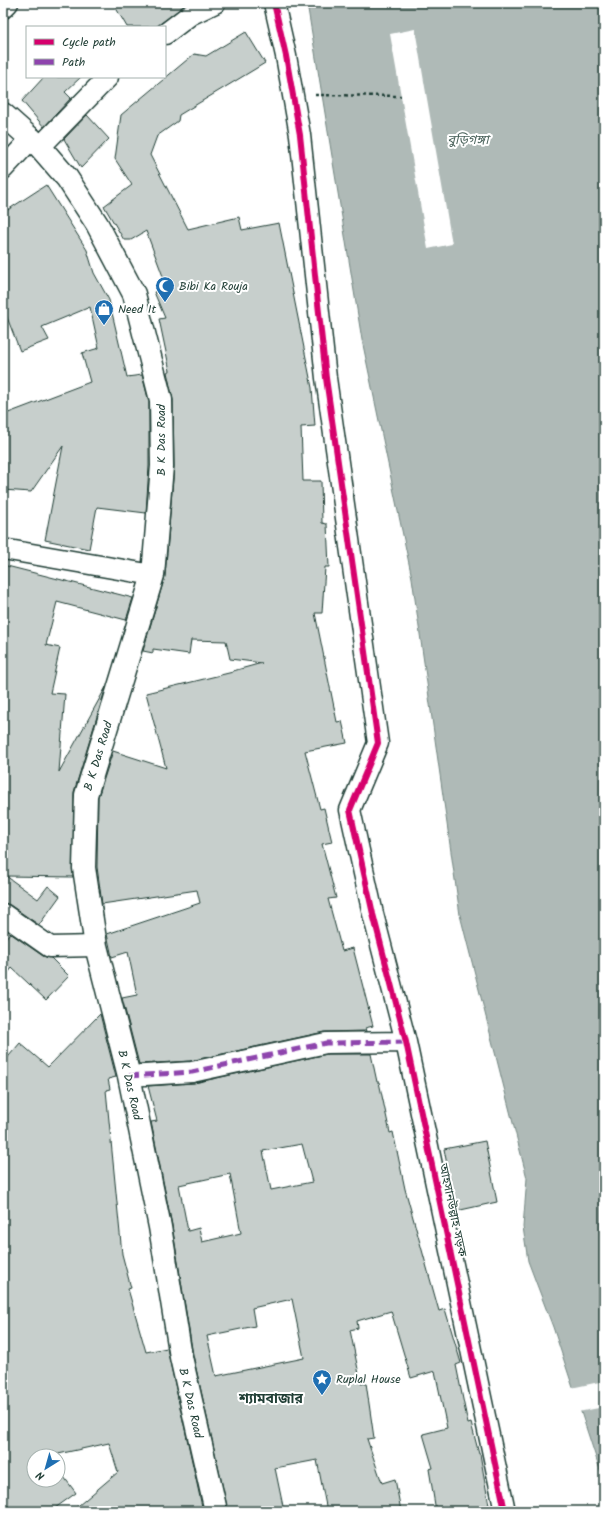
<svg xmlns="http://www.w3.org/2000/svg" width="607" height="1514" viewBox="0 0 607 1514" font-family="Kalam,'Noto Sans Bengali',sans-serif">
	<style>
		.water { fill: #afbab7; stroke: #758883 }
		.pier { fill: #fff }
		.building { fill: #c7cfcc; stroke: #1f3d34; fill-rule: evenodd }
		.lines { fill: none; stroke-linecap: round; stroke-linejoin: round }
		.street-casing { stroke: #1f3d34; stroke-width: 23 }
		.secondary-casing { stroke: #1f3d34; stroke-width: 25 }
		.path { stroke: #1f3d34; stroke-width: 2.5; stroke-dasharray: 3 3; stroke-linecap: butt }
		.street { stroke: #fff; stroke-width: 20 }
		.secondary { stroke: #fff; stroke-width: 22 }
		.quiet { stroke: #8e44ad; stroke-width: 5; stroke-dasharray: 10 5; stroke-linecap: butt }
		.cycleway-casing { stroke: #fff; stroke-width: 8 }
		.cycleway { stroke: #d6006c; stroke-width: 6 }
		.labels { text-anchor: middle; stroke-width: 4; stroke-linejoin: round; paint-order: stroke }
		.poi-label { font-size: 12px; fill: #1f3d34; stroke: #fff; text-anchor: start }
		.street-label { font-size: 12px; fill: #1f3d34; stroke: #fff }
		.water-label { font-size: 13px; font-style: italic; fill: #4a625b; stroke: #fff }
		.quarter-label { font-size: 14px; font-weight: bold; fill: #1f3d34; stroke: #fff }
	</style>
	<rect width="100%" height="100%" fill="#fff"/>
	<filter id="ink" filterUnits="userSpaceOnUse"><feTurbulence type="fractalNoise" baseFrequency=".025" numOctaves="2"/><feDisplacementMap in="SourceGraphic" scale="8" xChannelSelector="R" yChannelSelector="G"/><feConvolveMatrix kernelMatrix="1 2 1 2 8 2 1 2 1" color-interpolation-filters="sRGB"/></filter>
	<g filter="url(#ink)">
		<!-- water -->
		<path class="water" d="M307,3H604V1482L553,1327L528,1261L523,1227L527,1178L460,915L412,578L362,340Z"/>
		<!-- pier -->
		<path class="pier" d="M415,29L452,244L428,249L390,34Z
			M604,1381V1407L578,1412L571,1388Z"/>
		<!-- building -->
		<path class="building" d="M113,3H188L156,27H127Z
			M246,32L265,63L179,115L178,121L157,136L150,155L188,229L239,217L242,230L279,223L312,388L315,426L301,427L303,481H321L322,523L327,524L329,567H325L322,613H315L337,722L342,721L347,743L305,751L320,809L324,808L332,842L322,844L336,898L328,899L342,951L353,948L373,1026L365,1028L366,1031L324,1032L190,1061L139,1064L122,998L137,995L128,952L112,957L107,934L200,903L197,890L102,904L97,867L98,797L113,751L166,768L146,693L233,672V671L262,663L230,659L226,641L191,640L189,654L153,649V653L143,651L165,576L174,467L173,400L167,372L170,371L159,319L165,318L154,292L167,287L146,231L131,240H124L104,206L132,185L115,159L121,115L194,54L206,56Z
			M44,77H81L65,92L71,98L44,127L22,101Z
			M87,115L109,139L81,168L64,139Z
			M46,185L87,250L94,273L109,300L127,377L142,375L149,402V466L146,513L97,507L89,549L45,540L63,446L31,492L3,490V415L90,382L82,353L99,348L90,307L42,327L49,340L20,351L3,307V213Z
			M3,565L133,598L126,620L57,602L46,645L60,648L50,693L65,694L59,772L106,687L74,792L73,877L6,876L38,899L48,886L60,896L39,925L10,905L3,903Z
			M10,933L43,956L51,958L69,976L46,1000L12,968L3,979V941Z
			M100,1014L116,1077L108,1079L110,1089L106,1090L122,1254L131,1288L128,1289L146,1352L167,1348L203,1511H72L118,1472L109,1443L49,1456H34V1480H58V1469L76,1493L51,1511H3V1063L20,1043L48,1067Z
			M327,1054H371L377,1082H379L390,1133L393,1132L405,1189L439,1311L445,1309L461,1363L456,1365L468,1424L471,1423L479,1454H480L490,1511H436L429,1469L433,1468L423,1434L447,1428L435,1371L411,1378L391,1311L357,1321L358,1328L350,1330L361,1384L366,1383L374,1438L367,1439L382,1483L395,1479L401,1511H327L317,1460L275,1468L284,1511H228L193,1355L172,1225L151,1122L157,1121L148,1086L194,1083ZM302,1144L312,1182L271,1190L263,1151ZM230,1174L241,1233L202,1242L199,1228L188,1231L179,1185ZM292,1299L304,1358L216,1376L207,1336L255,1326L252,1308Z
			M485,1141L497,1202L456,1211L444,1149Z"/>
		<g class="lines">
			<defs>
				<path id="street" d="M274,3L286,56L300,135L326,378L378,743L350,810L373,914L406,1042L505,1511
					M3,8L8,3
					M165,34L190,15L215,3
					M40,147L108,77
					M3,169L32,138
					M3,549L153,575
					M3,914L50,947L96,946
					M129,1076L192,1072L326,1043L406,1042"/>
				<path id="secondary" d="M3,114L40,147L67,178L97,224L134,294L161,400L162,466L153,575L86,795L84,868L96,946L129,1076L160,1227L181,1357L216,1511"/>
			</defs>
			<!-- street casing -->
			<use href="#street" class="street-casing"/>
			<!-- secondary casing -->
			<use href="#secondary" class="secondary-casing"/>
			<!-- path -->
			<path class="path" d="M315,95L401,96"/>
			<!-- street -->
			<use href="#street" class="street"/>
			<!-- secondary -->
			<use href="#secondary" class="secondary"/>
			<!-- quiet -->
			<path class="quiet" d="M129,1076L192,1072L326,1043L406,1042"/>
			<defs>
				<path id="cycleway" d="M274,3L286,56L300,135L326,378L378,743L350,810L373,914L406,1042L505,1511"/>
			</defs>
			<!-- cycleway casing -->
			<use href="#cycleway" class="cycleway-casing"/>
			<!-- cycleway -->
			<use href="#cycleway" class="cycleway"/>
		</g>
	</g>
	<!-- icons -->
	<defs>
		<symbol id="mosque-pin" viewBox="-11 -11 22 30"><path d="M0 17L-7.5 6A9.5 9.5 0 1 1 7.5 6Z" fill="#1f6fb2" stroke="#fff"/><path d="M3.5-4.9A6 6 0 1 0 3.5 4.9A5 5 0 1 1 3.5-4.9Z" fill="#fff"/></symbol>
		<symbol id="shop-pin" viewBox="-11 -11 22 30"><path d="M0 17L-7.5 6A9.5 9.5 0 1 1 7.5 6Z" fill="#1f6fb2" stroke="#fff"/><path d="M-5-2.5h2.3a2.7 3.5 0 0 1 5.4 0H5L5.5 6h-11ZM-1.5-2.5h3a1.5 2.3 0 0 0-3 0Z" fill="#fff"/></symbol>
		<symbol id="sight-pin" viewBox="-11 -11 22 30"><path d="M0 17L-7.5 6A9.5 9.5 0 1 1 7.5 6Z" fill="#1f6fb2" stroke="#fff"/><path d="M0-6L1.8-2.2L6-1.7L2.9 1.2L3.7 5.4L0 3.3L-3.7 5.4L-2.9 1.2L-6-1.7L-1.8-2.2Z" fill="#fff"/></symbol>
	</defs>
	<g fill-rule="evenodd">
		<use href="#mosque-pin" x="154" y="275" width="22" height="30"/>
		<use href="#shop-pin" x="93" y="298" width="22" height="30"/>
		<use href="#sight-pin" x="311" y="1368" width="22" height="30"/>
	</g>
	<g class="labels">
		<!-- poi labels -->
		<g class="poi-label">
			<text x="179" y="290">Bibi Ka Rouja</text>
			<text x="118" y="313">Need It</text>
			<text x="336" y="1383">Ruplal House</text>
		</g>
		<!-- street labels -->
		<g class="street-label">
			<text transform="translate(161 440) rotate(-90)" y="4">B K Das Road</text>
			<text transform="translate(98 756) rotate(-73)" y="4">B K Das Road</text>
			<text transform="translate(130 1085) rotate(77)" y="4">B K Das Road</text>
			<text transform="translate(453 1210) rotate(78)" y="4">আহসানউল্লাহ সড়ক</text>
			<text transform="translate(191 1403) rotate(77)" y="4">B K Das Road</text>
		</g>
		<!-- water labels -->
		<g class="water-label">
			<text x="468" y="144">বুড়িগঙ্গা</text>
		</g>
		<!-- quarter labels -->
		<g class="quarter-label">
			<text x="271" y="1403">শ্যামবাজার</text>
		</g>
	</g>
	<!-- margin -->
	<rect width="607" height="1514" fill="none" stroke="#fff" stroke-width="16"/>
	<rect x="8" y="8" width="591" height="1498" fill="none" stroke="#1f3d34" stroke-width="1.5" filter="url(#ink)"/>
	<!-- legend -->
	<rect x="26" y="26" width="140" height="52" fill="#ffffff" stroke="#a5b1ae"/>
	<rect x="34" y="39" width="20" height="6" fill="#d6006c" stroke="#a5b1ae"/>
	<text x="62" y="46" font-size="12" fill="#1f3d34">Cycle path</text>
	<rect x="34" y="59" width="20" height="6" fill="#8e44ad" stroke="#a5b1ae"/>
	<text x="62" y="66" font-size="12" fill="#1f3d34">Path</text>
	<!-- north arrow -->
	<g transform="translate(46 1468) rotate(217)"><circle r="19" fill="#ffffff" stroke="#a5b1ae"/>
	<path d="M0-3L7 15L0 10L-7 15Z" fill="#1f6fb2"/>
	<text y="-6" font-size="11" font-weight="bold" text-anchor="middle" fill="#1f3d34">N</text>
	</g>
</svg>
